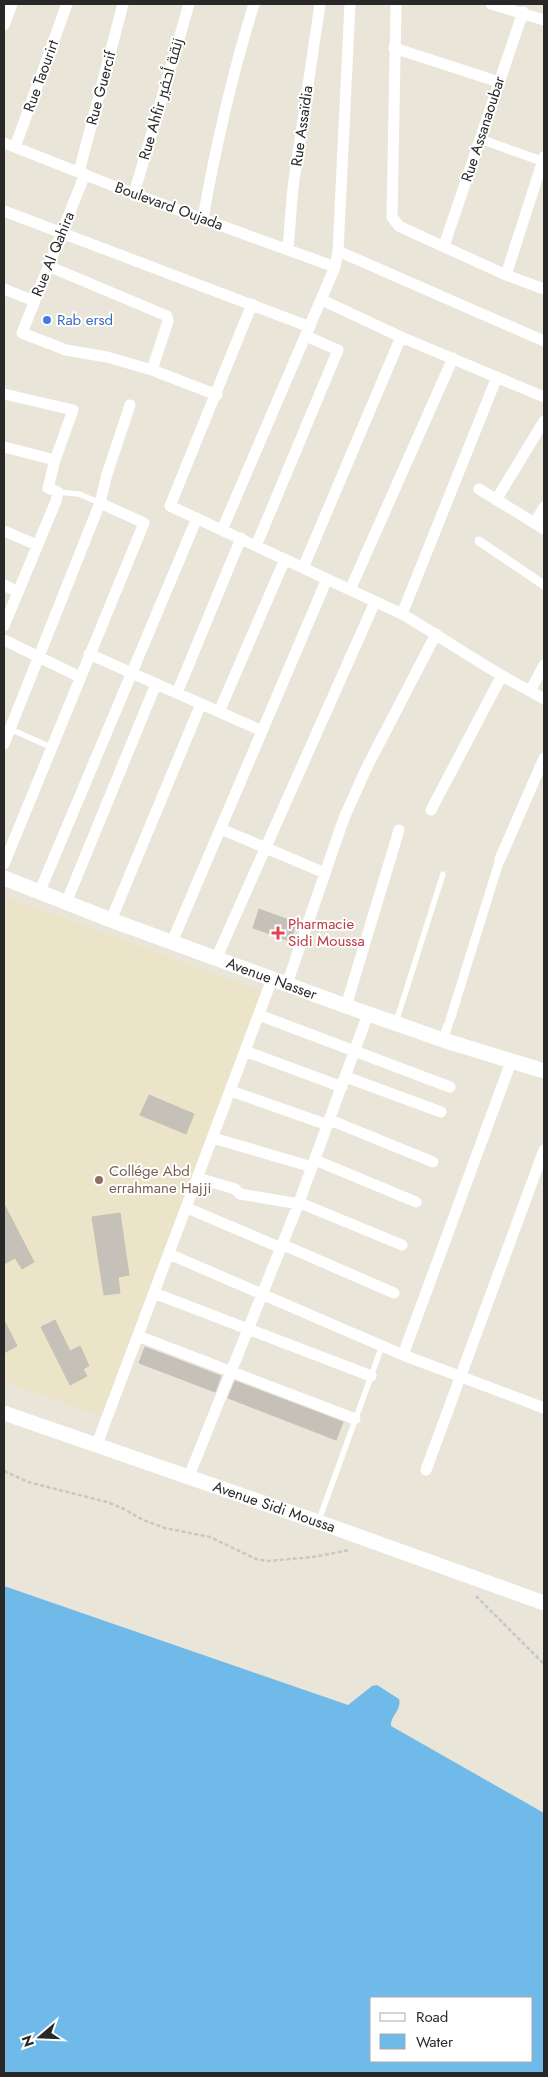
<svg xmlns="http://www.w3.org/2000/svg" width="548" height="2077" viewBox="0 0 548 2077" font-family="Jost,Cairo,sans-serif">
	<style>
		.education { fill: #ebe4c9 }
		.water { fill: #6fbae9; fill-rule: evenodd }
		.building { fill: #c5c1b9; stroke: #c5c1b4 }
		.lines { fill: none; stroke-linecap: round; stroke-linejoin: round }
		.path { stroke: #c7c7c7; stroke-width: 2.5; stroke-dasharray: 4 2.5; stroke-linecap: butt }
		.service { stroke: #fff; stroke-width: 5.5 }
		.pedestrian { stroke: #fff; stroke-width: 9 }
		.minor { stroke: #fff; stroke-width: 11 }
		.tertiary { stroke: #fff; stroke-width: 15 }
		.shop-dot { fill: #3f7fe0; stroke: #fff; stroke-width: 2 }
		.health-dot { fill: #e0444e; stroke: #fff; stroke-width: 2 }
		.education-dot { fill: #8d6e63; stroke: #fff; stroke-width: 2 }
		.labels { text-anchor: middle; stroke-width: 4; stroke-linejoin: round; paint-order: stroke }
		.street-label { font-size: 15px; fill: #282828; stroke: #fff }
		.shop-label { font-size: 15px; fill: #366cbe; stroke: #fff; text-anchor: start }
		.health-label { font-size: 15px; fill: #be3a42; stroke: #fff; text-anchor: start }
		.education-label { font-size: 15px; fill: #785e54; stroke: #fff; text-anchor: start }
	</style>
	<rect width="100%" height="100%" fill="#eae5d9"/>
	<!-- education -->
	<path class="education" d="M6,897L264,992L106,1418L4,1382V898Z"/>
	<!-- water -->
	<path class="water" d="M4,1586L348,1705L372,1686L377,1685L399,1699C402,1710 390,1716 391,1726L544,1813V2073H4ZM372,1998H532V2061H372Z"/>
	<!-- building -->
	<path class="building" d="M259,909L297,923L290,941L253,928Z
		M149,1095L194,1114L186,1134L140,1115Z
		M4,1204L34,1262L22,1269L15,1258L4,1264Z
		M120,1213L129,1275L118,1277L120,1293L104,1295L92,1217Z
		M4,1320L17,1346L4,1353Z
		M55,1320L70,1351L80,1346L89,1366L83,1369L87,1376L70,1385L41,1327Z
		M145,1347L221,1376L215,1392L139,1363Z
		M235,1381L343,1422L336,1440L228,1398Z"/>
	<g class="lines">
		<!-- path -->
		<path class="path" d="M4,1471L28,1482L107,1502L124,1509L143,1520L165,1528L210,1537L256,1559L268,1561L313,1557L349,1550
			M476,1596L544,1664"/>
		<!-- service -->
		<path class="service" d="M58,492L79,494L100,503
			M10,729L51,747
			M396,1022L443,874
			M319,1520L382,1346"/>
		<!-- pedestrian -->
		<path class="pedestrian" d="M480,139L544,162
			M479,541L544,585
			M450,1020L500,859
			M443,1040L448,1025"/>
		<!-- minor -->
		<path class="minor" d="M396,4L392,217L399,226L405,229L506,275L544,289
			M491,4L544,20
			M4,25L12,4
			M394,48L499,82
			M4,143L134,194L335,267
			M15,147L67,4
			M79,172L123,4
			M85,174L22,333L66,350L107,357L152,370L217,395
			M134,194L189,4
			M4,211L310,327
			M203,218C216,145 232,75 254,4
			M444,246L523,12
			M288,249L293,187L320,4
			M338,251L544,341
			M48,266L167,316L168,321L152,370
			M506,275L544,157
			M4,289L34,301
			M322,300L401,337L544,397
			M252,304L170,506L402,614C445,639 485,668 530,691
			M4,394L73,410L55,460L48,488L58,492L56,501L4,626
			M4,447L55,460
			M479,489L544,529
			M496,500L544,421
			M535,523L544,507
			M222,530L335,267L338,251L350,4
			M4,531L37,545
			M256,546L338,350L306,336
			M303,568L401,337
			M4,585L18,592
			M350,590L453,358
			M402,614L497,377
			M4,640L80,677
			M89,654L262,731
			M544,665L530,691L544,699
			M177,693L241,538
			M219,712L285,559
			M4,744L100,503L107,474L130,405
			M431,810L501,677
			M221,829L325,873
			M500,859L544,758
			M4,864L144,523L100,503
			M39,893L197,518
			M66,903L156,684
			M111,920L201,704
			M172,942L327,579
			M216,959L375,602
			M287,984L344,818L367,767L436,634
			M346,1006L399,830
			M259,1015L450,1087
			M245,1051L342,1087
			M346,1077L441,1112
			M231,1091L328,1125
			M330,1120L433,1162
			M213,1138L312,1167
			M315,1160L416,1202
			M198,1178L235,1189L240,1194L305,1205L402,1245
			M187,1208L274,1245L288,1247L394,1293
			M169,1254L403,1355L544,1408
			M154,1293L371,1376
			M138,1336L355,1419
			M403,1355L511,1062
			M97,1444L272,979
			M426,1470L544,1150
			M189,1476L298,1205L368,1014"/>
		<!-- tertiary -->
		<g class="tertiary">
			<path id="s1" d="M4,878L111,920L346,1006L443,1040L544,1071"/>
			<path id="s2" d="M4,1413L327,1525L544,1603"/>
		</g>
	</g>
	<!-- markers -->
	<circle class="shop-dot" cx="47" cy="320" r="5"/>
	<path class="health-dot" d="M275.5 925.5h5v5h5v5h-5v5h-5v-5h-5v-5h5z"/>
	<circle class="education-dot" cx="99" cy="1180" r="5"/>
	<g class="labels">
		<!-- street labels -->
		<g class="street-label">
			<text transform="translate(41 76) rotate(-70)" y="5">Rue Taourirt</text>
			<text transform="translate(101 88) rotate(-75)" y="5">Rue Guercif</text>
			<text transform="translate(161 99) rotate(-74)" y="5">Rue Ahfir زنقة أحفير</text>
			<text transform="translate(302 126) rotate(-82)" y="5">Rue Assaïdia</text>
			<text transform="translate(483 129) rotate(-72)" y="5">Rue Assanaoubar</text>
			<text transform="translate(169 206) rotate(20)" y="5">Boulevard Oujada</text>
			<text transform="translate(53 254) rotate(-68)" y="5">Rue Al Qahira</text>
			<text dy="5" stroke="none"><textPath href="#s1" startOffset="286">Avenue Nasser</textPath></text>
			<text dy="5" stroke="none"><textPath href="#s2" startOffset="286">Avenue Sidi Moussa</textPath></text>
		</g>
		<!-- shop labels -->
		<g class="shop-label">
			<text x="57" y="325">Rab ersd</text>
		</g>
		<!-- health labels -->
		<g class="health-label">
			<text x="288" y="929">Pharmacie<tspan x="288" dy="17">Sidi Moussa</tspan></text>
		</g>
		<!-- education labels -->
		<g class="education-label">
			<text x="109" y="1176">Collége Abd<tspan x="109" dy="17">errahmane Hajji</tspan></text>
		</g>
	</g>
	<!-- border -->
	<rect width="548" height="2077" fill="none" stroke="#282828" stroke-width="10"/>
	<!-- legend -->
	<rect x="370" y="1997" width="162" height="65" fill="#ffffff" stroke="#a9a9a9"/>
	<rect x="380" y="2013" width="25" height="8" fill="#ffffff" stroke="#a9a9a9"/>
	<text x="416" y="2022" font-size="15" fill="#282828">Road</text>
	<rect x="380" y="2034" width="25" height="15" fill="#6fbae9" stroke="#a9a9a9"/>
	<text x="416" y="2047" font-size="15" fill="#282828">Water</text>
	<!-- north arrow -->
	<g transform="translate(40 2037) rotate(251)" stroke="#ffffff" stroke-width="4" paint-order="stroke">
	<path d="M0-4L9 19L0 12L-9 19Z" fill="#282828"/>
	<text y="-8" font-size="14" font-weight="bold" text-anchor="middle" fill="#282828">N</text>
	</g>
</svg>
